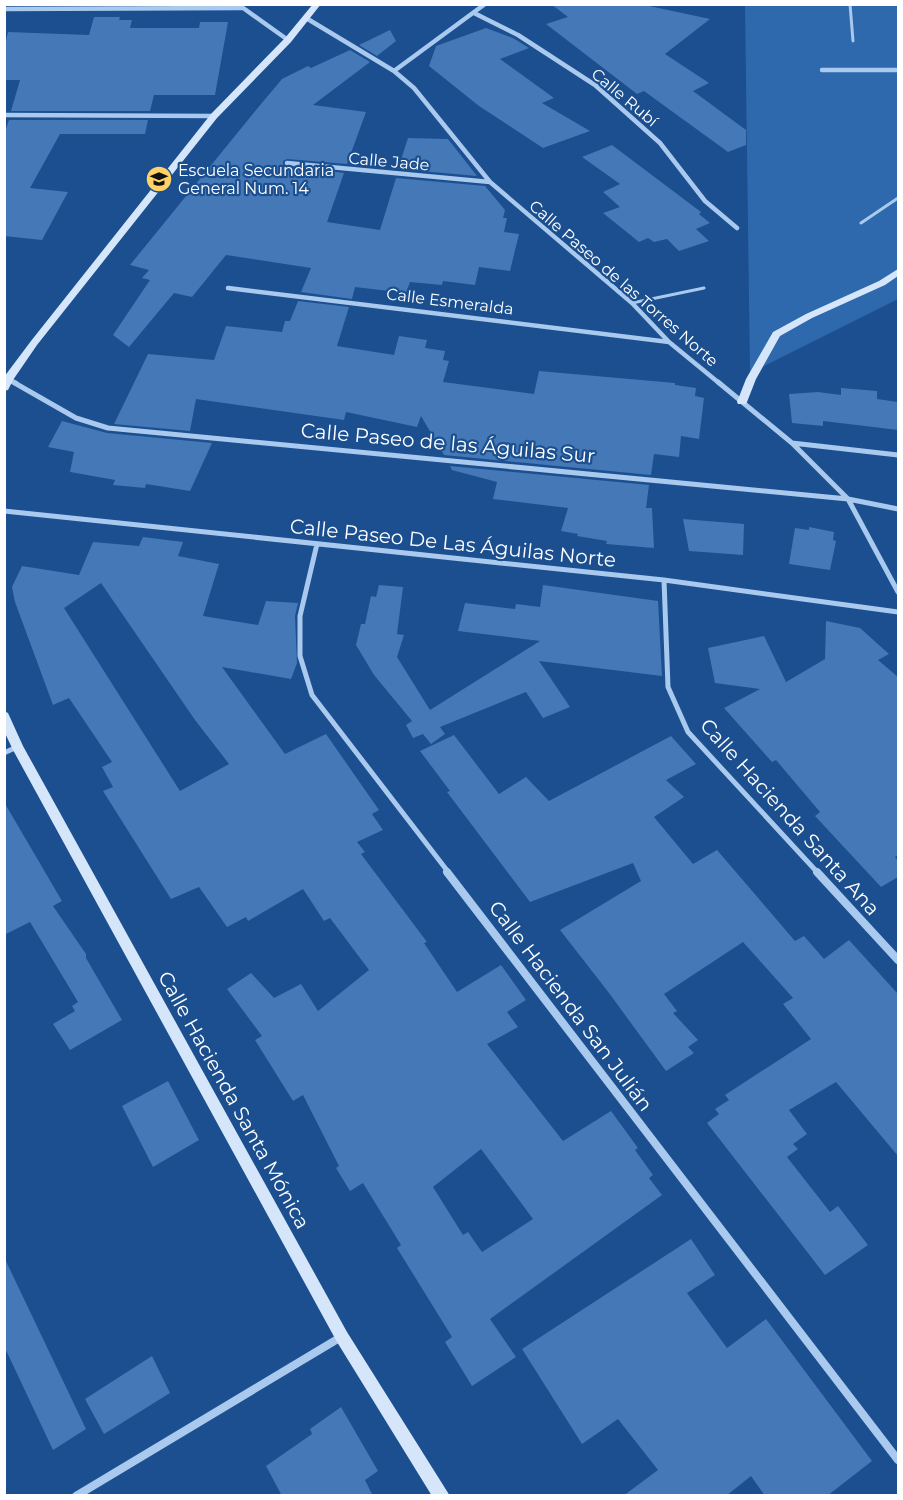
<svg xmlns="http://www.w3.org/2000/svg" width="903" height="1500" viewBox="0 0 903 1500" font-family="Montserrat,sans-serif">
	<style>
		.green { fill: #2e69ad }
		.building { fill: #4478b7; fill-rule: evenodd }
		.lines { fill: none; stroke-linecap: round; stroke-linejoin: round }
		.lane { stroke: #a9c9ee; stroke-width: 3 }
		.street-far2 { stroke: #a9c9ee; stroke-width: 4.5 }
		.street-far1 { stroke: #a9c9ee; stroke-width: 5 }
		.street { stroke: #a9c9ee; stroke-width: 8 }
		.secondary { fill: #d6e6fa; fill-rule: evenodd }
		.labels { text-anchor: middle; stroke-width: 4.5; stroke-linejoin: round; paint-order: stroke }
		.far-street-label { font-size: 16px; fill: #fff; stroke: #1b4f8f }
		.far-poi-label { font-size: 16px; fill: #fff; stroke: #1b4f8f; text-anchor: start }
		.street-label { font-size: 20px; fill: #fff; stroke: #1b4f8f }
	</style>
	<rect width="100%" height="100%" fill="#1b4f8f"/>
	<!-- green -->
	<path class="green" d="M745,5H898V299L750,373Z"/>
	<!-- building -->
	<path class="building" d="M551,4H640L710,19L665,54L709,83L693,91L746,130V145L728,152L644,91L637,94L546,24L568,17Z
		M94,17H120L119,20H132L130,28H199L200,22H228L215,95H154L150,111H11L20,80H4V48L8,32L89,35Z
		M486,28L513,38L529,48L500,59L554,98L542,103L590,131L543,148L479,106L429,66L436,46Z
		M390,30L396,41L377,56L359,45Z
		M350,50L370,62L313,105L366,112L347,164L287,159L283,161V165L344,173L327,222L380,230L396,178L485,186L505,210L503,218H507L504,232L519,234L510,271L479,267L475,285L443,281L442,285L410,282L406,293L355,287L352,299L301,292L311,268L226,255L192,297L174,293L129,347L113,335L150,280L142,278L149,270L130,265L256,110L282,79L308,66L311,68Z
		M9,120H148L145,134H60L30,188L68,192L42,240L4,236V134Z
		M408,138L448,139L477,176L398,169Z
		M612,145L701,212L699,214L710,223L696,229L709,241L679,251L667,239L654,242L648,238L639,242L603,213L620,207L603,192L620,184L582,157Z
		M298,301L349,307L337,346L394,355L399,336L427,340L425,348L445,351L443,360L449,361L443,382L534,394L539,371L675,383V385L696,388L695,396L704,398L699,439L681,436L679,457L654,454L651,475L444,455L421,416L417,427L346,412L344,420L196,399L190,431L114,424L148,354L214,360L226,326L282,332L285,321H290Z
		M841,388L877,391V399L898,402V430L823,421V426L792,423L789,394L818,392L841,395Z
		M62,421L107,433L212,443L190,491L146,484L145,488L113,485L115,480L70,472L74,452L48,447Z
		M450,466L649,485L646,508H652L654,548L606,544L607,541L577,536L578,534L561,531L568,508L493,499L497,482L452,470Z
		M683,519L744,524L743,555L689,551Z
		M809,527L834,532L833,540L836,541L830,570L789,564L795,528L809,530Z
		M143,537L183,542L178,556L219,564L203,616L258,625L266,601L298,603L295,616L297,663L291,679L222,667L285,754L326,734L379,810L372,814L383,830L357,842L365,852L361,854L427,942L424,943L457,992L501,965L526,1000L507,1012L518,1027L487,1044L563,1141L611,1111L638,1148L635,1150L653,1175L649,1178L662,1195L490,1319L516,1357L472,1386L445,1342L452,1337L397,1248L401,1245L363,1183L350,1191L336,1168L339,1166L303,1095L293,1101L255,1040L262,1036L227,989L251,973L274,998L301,984L318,1011L369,970L330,918L324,921L303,889L248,921L246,917L227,927L199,887L171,899L103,791L113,787L102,767L112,762L69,698L53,705L15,602L12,587L22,566L79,575L93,542L139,546ZM101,583L195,720L229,764L180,791L64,608ZM481,1149L533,1219L482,1252L468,1232L463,1235L433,1187Z
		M379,585L403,587L397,634L404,635L397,657L430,710L540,641L458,631L465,603L515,609L516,604L540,607L543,585L658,601L662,676L539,661L570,707L543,718L526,692L440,727L445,734L431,744L423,734L413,738L406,725L412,721L374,675L356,645L361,624H365L371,596L376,597Z
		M826,621L860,628L889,654L878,660L898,677V855L895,857L898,861V877L881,887L815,816L820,812L776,760L772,762L724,708L760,689L715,683L708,648L764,636L786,682L825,659Z
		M454,735L499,794L526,777L549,801L671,736L696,764L666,780L684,797L654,817L693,864L717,850L795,941L804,936L824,959L849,940L898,994V1156L836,1082L789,1110L807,1134L793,1144L798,1149L787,1157L830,1212L838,1206L868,1245L825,1275L707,1123L719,1114L715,1109L729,1100L725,1095L811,1039L783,1004L793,998L743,942L664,994L677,1011L673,1013L698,1040L688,1047L694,1053L666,1071L609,993L560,930L641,881L633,863L530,902L447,792L450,791L420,751Z
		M4,802L62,901L53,906L86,954V958L122,1020L70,1050L53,1024L75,1011L72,1006L78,1002L30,922L4,935Z
		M168,1081L199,1140L153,1167L122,1106Z
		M691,1239L715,1275L687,1293L727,1348L766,1319L872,1461L827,1496H765L751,1476L726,1496H623L658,1470L618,1419L582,1444L522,1349Z
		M4,1257L86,1429L53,1450L4,1346Z
		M152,1356L170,1393L104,1434L85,1399Z
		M341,1407L378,1471L365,1480L373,1496H282L266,1466L312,1434L310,1429Z"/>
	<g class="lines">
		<!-- lane -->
		<path class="lane" d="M850,4L853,41
			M861,223L898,198
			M632,303L704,288"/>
		<!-- street-far2 -->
		<path class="street-far2" d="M239,5L288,40
			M4,9L242,8
			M474,13L518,35L595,85L660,143L705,201L737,228
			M306,18L394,71L414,88L490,182L632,303L669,342L719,383
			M822,70H898
			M394,71L485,4
			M4,115L214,116
			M287,163L490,182
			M228,288L669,342
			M8,379L16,383"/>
		<!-- street-far1 -->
		<path class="street-far1" d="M13,382L76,418L108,428L848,499L898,509
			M718,382L792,443L848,499L898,592
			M792,443L898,455
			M4,511L664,580L898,612
			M317,544L300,616V656L312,695L449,873
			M664,580L668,687L688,732L818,873
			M4,753L17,747"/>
		<!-- street -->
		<path class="street" d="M447,872L898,1460
			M817,872L898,960
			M76,1496L341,1337"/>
		<!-- secondary -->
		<path class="secondary" d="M313,4H321L291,42L217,118L37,345L13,380L8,390L4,391V377L31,341L211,114L285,38Z
			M898,269V276L885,285L812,318L780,336L756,379L747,402L746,404H738L737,402L746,379L773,332L806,314L879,281Z
			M4,711L8,713L23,746L347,1332L450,1496H432L337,1342L13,750L4,731Z"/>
	</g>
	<!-- icons -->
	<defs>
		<symbol id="school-disc" viewBox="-11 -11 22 22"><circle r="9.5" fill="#ffd166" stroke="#1b4f8f"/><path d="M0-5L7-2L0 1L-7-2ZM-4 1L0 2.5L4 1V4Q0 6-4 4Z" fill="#111"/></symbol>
	</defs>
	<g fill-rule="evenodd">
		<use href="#school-disc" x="144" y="164" width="30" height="30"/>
	</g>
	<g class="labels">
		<!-- far-street labels -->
		<g class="far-street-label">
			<text transform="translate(625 97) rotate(40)" y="6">Calle Rubí</text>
			<text transform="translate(389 161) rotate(5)" y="6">Calle Jade</text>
			<text transform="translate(624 283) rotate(41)" y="6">Calle Paseo de las Torres Norte</text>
			<text transform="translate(450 301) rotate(7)" y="6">Calle Esmeralda</text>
		</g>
		<!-- far-poi labels -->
		<g class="far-poi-label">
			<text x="178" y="176">Escuela Secundaria<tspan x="178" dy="18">General Num. 14</tspan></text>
		</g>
		<!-- street labels -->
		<g class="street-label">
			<text transform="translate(448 443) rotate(5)" y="7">Calle Paseo de las Águilas Sur</text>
			<text transform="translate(453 543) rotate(6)" y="7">Calle Paseo De Las Águilas Norte</text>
			<text transform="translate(790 817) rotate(48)" y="7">Calle Hacienda Santa Ana</text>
			<text transform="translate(571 1006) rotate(53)" y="7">Calle Hacienda San Julián</text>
			<text transform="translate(234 1100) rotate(61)" y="7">Calle Hacienda Santa Mónica</text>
		</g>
	</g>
	<!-- border -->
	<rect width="903" height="1500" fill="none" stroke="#ffffff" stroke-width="12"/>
</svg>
